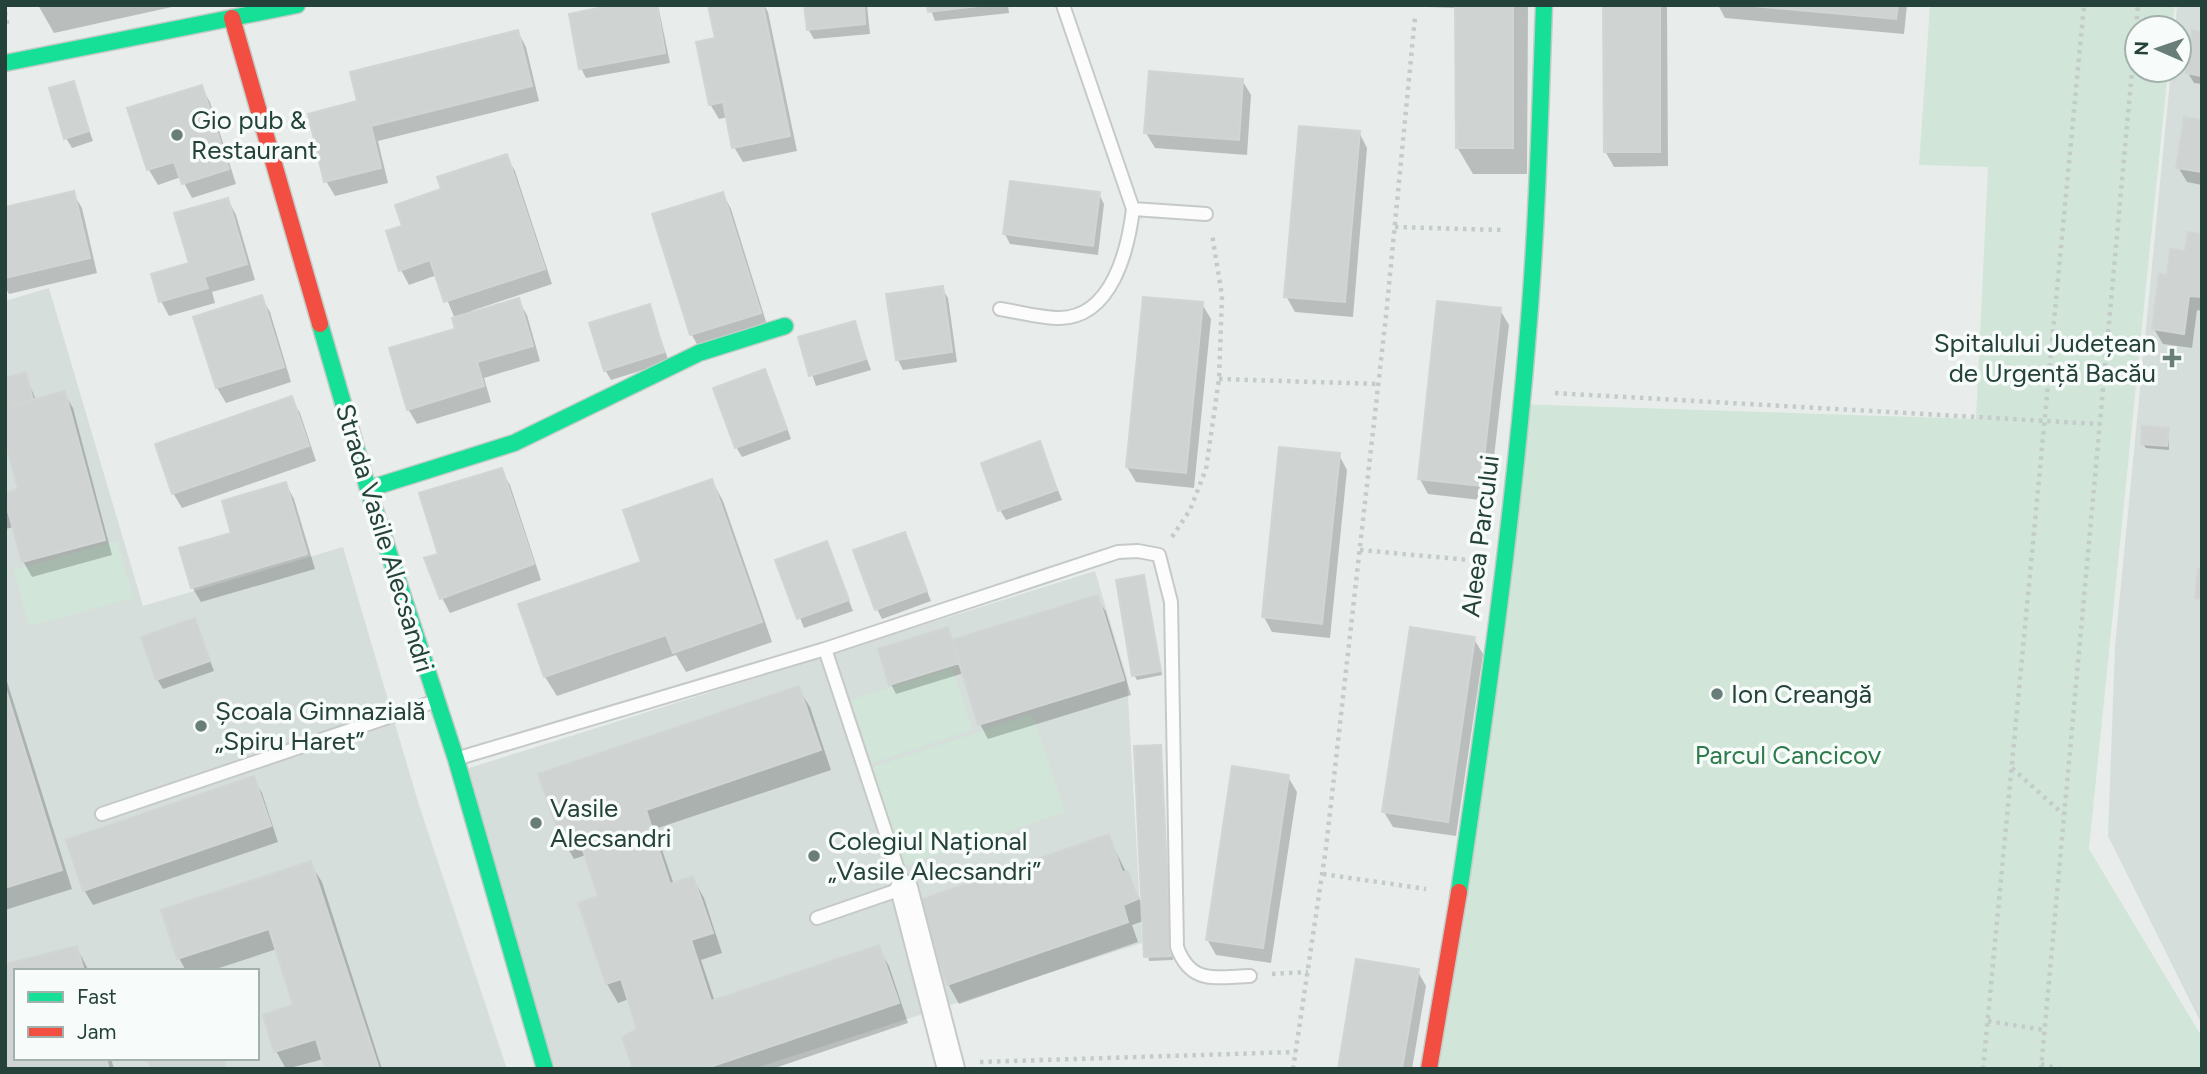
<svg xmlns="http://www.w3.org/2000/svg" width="2207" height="1074" viewBox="0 0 2207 1074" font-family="Figtree,sans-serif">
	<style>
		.built { fill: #d6dedb; fill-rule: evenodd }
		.green { fill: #d1e6d8 }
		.shadow { fill: #0003 }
		.building { fill: #cfd4d2; stroke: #d1d6d4; stroke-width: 2 }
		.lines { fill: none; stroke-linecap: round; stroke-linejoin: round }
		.lane-casing { stroke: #c5cac8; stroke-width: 16 }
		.street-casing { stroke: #c5cac8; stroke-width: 30 }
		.fast-casing { stroke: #c3cbc8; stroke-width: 19 }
		.jam-casing { stroke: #c3cbc8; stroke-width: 19 }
		.path { stroke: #c3ccca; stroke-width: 4.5; stroke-dasharray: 3.5 5; stroke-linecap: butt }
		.lane { stroke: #fcfcfc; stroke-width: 12 }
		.street { stroke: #fcfcfc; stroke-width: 26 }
		.fast { stroke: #16e098; stroke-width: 16 }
		.jam { stroke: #f24e42; stroke-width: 16 }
		.poi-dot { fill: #697e78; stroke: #f7fbf9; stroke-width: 2.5 }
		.labels { text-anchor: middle; stroke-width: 7; stroke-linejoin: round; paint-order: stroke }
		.poi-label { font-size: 26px; fill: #24423a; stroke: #f7fbf9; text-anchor: start }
		.street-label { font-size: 26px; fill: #24423a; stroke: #f7fbf9 }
		.park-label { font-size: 26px; fill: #2d7a4b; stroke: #f7fbf9 }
	</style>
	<rect width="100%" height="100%" fill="#e8edeb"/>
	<!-- built -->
	<path class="built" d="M2177,5H2202V1025L2108,836L2115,646L2171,70H2179V28H2175Z
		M49,288L143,606L343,547L419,805L507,1069H5V301ZM16,971H257V1058H16Z
		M1095,571L1127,678L1142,943L753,1069H554L466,769Z"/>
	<!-- green -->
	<path class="green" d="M1930,5H2175L2172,28H2137V70H2168L2089,849L2202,1037V1069H1429L1520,404L1976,419L1988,167L1919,165Z
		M117,541L133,598L29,626L14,570Z
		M952,668L972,730L872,763L851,700Z
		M1032,714L1065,812L903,866L871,768Z"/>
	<!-- shadow -->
	<path class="shadow" d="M38,5H181L54,33Z
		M621,5H658L670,63L586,78L581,68Z
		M718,5H764L768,12L797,151L743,162L734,147L728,117L719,119L710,104Z
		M806,5H867L870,34L814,39L808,29Z
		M929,5H1008L1009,13L935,21Z
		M1365,5H1528L1527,174H1473L1457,147V8Z
		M1605,5H1667L1668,166L1614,167L1605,151Z
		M1718,5H1907L1904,34L1725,18Z
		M518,32L526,47L539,101L378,141L388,183L335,196L326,181L359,103Z
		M2202,33V84L2194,83L2188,73Z
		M1242,80L1251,95L1247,155L1155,148L1146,133Z
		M73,83L93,141L72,148L66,138Z
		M201,87L210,102L236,184L192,198L181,177L158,185L149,170L130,110Z
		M2202,122V185L2187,182L2178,167Z
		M1359,132L1367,148L1353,317L1295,312L1286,296Z
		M506,156L515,171L552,284L471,311L472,314L518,300L527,315L540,361L484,378L491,402L417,424L408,409L457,330L455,319L437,275L409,285L401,270L405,227L443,190Z
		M73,193L82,208L97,273L9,294L5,287V209Z
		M723,194L731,209L768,328L700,350L692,335L655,215Z
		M1099,194L1104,204L1098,255L1010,244L1005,234Z
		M228,200L236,215L255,280L212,292L215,303L169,316L161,301L191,264Z
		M2202,236V311L2197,310L2192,348L2163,344L2154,329L2169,277Z
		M942,288L948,298L957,362L903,370L898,360Z
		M261,297L270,312L291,382L226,403L217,388Z
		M1202,304L1211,319L1194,488L1136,482L1127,467Z
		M649,306L669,362L611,380L605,370Z
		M1500,310L1509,325L1489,501L1428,494L1420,479Z
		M854,323L871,370L816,386L800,339Z
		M25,374L36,400L64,393L73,408L112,555L32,577L23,561L14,527L5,529V495L20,491Z
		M770,381L791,439L742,457L736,447Z
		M291,398L300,413L316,461L182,508L173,493Z
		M2168,429L2169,450L2146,448L2143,444Z
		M1039,443L1062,500L1006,520L1000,510Z
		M1339,455L1347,470L1330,638L1272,632L1264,617Z
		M501,470L510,485L541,580L450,613L442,598L440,555Z
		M712,481L723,501L772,642L686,672L676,655L557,696L545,677L521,606L643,563Z
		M286,484L294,499L315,569L201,602L192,587L233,535Z
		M904,534L931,601L882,619L877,609Z
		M826,543L853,611L804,628L778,561Z
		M1143,577L1162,675L1137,680L1134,675Z
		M1097,597L1106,612L1131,695L988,739L980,724L964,673L896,694L891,684L947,629L954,641Z
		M195,620L214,671L163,689L157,679Z
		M1474,639L1483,654L1456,836L1393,827L1384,812Z
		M5,675L72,889L5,910Z
		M798,688L810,707L831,770L655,829L674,885L693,878L704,898L722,953L701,960L715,1002L878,947L889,966L908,1023L772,1069H635L640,1030L629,999L618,1003L607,984L600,897L586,855L574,859L563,840L540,775Z
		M1160,747L1173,960L1149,961L1144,921L1132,925L1138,942L959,1004L948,984L1108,836L1142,904Z
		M1288,777L1297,792L1271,963L1216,955L1207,939Z
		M253,778L262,793L278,842L93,905L84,890Z
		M310,863L322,882L382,1069H327L324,1059L286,1069L276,1051L295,1006L277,949L210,971H186L179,958Z
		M77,948L89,971H16V1058H111L114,1069H5V966Z
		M1417,970L1426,986L1412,1069H1340Z"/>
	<!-- building -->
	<path class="building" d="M612,5H657L665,53L579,69L569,14Z
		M708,5H763L790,136L732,148L723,102L709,105L696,42L715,38Z
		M804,5H864L865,24L807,30Z
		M927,5H987L928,12Z
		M1455,5H1513V148H1456Z
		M1603,5H1660V152H1604Z
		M1742,5H1898L1896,19Z
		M518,30L532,86L371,126L381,168L324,182L308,114L357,101L350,72Z
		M2192,30L2202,32V76L2186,73Z
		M1149,71L1243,79L1239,140L1144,133Z
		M74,81L89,131L64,139L49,88Z
		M202,85L229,169L182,184L174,162L147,170L127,108Z
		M2184,117L2202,120V172L2176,168Z
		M1299,126L1360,131L1345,302L1284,297Z
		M507,154L545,269L444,302L430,260L399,271L386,231L402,226L395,205L441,189L437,177Z
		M1010,181L1100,192L1093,246L1003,234Z
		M74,191L90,258L5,278V207Z
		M723,192L761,313L690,335L652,214Z
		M228,198L247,264L204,277L208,288L159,302L151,274L189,263L174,213Z
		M2188,232L2202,234V297L2189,296L2184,334L2152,329L2159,274L2167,275L2170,249L2185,251Z
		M943,286L952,352L896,360L886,294Z
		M262,295L284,367L216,388L193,317Z
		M1143,297L1203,302L1186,473L1126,467Z
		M519,298L533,346L477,362L484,386L407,410L389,348L455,329L452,318Z
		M1437,301L1501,308L1481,486L1418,479Z
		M650,304L664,352L604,371L589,323Z
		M855,321L866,359L809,376L798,337Z
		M765,369L787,429L735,448L713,388Z
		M26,372L33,400L5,407V378Z
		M65,391L105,540L22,562L8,511L5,512V493L18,489L5,441V407Z
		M292,396L309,446L172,494L155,444Z
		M2142,426L2169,428L2167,446L2141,444Z
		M1040,441L1057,490L998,511L981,463Z
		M1279,447L1340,453L1322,624L1262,617Z
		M502,468L534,564L440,599L424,558L438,554L419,493Z
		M712,479L762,622L673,653L666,635L544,677L518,604L641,562L623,510Z
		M286,482L307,554L191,588L179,548L231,533L222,501Z
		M905,532L927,591L875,610L853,550Z
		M827,541L849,600L797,619L775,560Z
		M2198,569H2202V599L2195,598Z
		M1144,575L1161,671L1132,676L1116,580Z
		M1098,595L1124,680L978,725L952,640Z
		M195,618L210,661L156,680L141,637Z
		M948,627L959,663L889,685L878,649Z
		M1410,627L1475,637L1448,822L1382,812Z
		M799,686L821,750L646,810L670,884L693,876L713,933L691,940L711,1001L879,945L899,1003L704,1069H633L622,1037L637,1029L621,979L606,984L578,903L598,896L578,835L561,840L538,774Z
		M5,687L62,870L5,888Z
		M1161,745L1171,956L1144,957L1134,746Z
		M1232,766L1289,775L1263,948L1206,940Z
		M254,776L271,826L83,891L66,840Z
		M1109,834L1122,872L1128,871L1138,899L1123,905L1128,922L947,985L917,901Z
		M311,861L379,1069H325L316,1039L274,1052L263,1015L293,1005L269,929L177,959L161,910Z
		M77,946L84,971H16V1058H106L109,1069H5V964Z
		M1356,959L1419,969L1402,1069H1338Z
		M147,1058H223L226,1069H151Z"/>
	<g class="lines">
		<defs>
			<path id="lane" d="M1063,5L1133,209L1206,214
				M1000,309C1019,312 1040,318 1060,318C1112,317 1128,250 1133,209
				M459,758L825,649L1118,552L1138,551L1159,555L1171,602L1177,947C1191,985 1215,977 1250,976
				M102,814L433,702
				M817,918L904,888L825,649"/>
			<path id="street" d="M904,888L951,1069"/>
			<path id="fast" d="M5,63L297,5
				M320,324L368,489L456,759L545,1069
				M368,489L514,443L699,353L785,326
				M1459,892C1486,710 1512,527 1527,344C1537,231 1540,118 1544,5"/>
			<path id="jam" d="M232,18L320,324
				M1429,1069L1459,892"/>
		</defs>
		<!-- lane casing -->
		<use href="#lane" class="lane-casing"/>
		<!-- street casing -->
		<use href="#street" class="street-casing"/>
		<!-- fast casing -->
		<use href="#fast" class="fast-casing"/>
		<!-- jam casing -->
		<use href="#jam" class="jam-casing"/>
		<!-- path -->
		<path class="path" d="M5,12L8,28
			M1395,227L1502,230
			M1219,379L1379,384
			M1555,393L2100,424
			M1172,537L1190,510L1206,469L1219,379L1222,296L1212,234
			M1360,550L1469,560
			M2012,768L2063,814
			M1323,874L1426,889
			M1272,974L1308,972
			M1988,1021L2044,1030
			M980,1062L1295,1052
			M2041,1064L2060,1069
			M1293,1069L1326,848L1386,316L1415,17
			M1983,1069L2084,5
			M2041,1069L2138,5"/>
		<!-- lane -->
		<use href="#lane" class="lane"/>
		<!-- street -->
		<use href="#street" class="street"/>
		<!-- fast -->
		<use href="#fast" class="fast"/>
		<!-- jam -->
		<use href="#jam" class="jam"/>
	</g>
	<!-- markers -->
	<g class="poi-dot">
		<circle cx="177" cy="135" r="7"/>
		<path d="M2168.5 347.5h7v7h7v7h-7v7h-7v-7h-7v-7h7z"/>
		<circle cx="1717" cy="694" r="7"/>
		<circle cx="201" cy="726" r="7"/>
		<circle cx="536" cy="823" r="7"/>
		<circle cx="814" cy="856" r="7"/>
	</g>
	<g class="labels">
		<!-- poi labels -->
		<g class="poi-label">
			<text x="191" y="129">Gio pub &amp;<tspan x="191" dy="30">Restaurant</tspan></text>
			<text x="2156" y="352" text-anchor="end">Spitalului Județean<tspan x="2156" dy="30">de Urgență Bacău</tspan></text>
			<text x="1731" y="703">Ion Creangă</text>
			<text x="215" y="720">Școala Gimnazială<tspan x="215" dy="30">„Spiru Haret”</tspan></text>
			<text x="550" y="817">Vasile<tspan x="550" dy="30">Alecsandri</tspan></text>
			<text x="828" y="850">Colegiul Național<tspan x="828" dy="30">„Vasile Alecsandri”</tspan></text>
		</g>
		<!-- street labels -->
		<g class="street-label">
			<text transform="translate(1480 536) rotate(-83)" y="9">Aleea Parcului</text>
			<text transform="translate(385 538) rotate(73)" y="9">Strada Vasile Alecsandri</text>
		</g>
		<!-- park labels -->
		<g class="park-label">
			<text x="1788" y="764">Parcul Cancicov</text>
		</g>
	</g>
	<!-- border -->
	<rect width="2207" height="1074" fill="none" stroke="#24423a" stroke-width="14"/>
	<!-- legend -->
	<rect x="14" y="969" width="245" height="91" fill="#f7fbf9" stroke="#a3b1ad" stroke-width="2"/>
	<rect x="28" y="992" width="35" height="10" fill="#16e098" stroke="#a3b1ad" stroke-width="2"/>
	<text x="77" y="1004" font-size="21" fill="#24423a">Fast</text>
	<rect x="28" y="1027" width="35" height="10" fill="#f24e42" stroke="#a3b1ad" stroke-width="2"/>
	<text x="77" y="1039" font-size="21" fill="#24423a">Jam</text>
	<!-- north arrow -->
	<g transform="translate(2158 49) rotate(272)"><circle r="33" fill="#f7fbf9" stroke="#a3b1ad" stroke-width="2"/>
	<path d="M0-5L12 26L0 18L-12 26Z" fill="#697e78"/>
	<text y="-10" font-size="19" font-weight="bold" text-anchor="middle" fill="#24423a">N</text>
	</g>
</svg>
